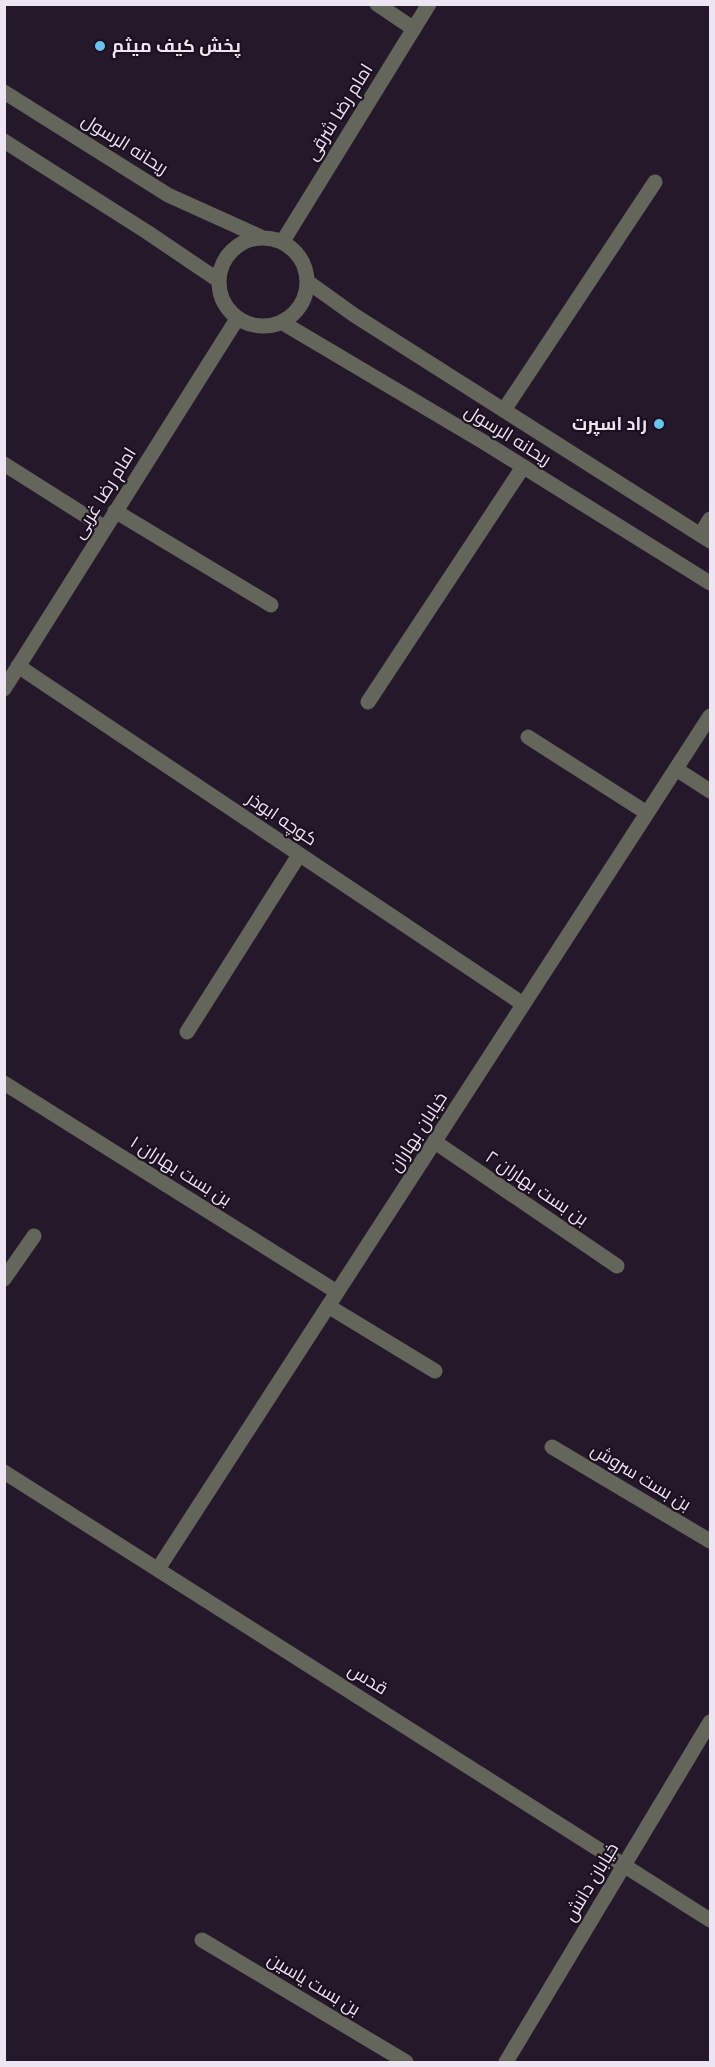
<svg xmlns="http://www.w3.org/2000/svg" width="715" height="2067" viewBox="0 0 715 2067" font-family="'Times New Roman',Cairo,serif">
	<style>
		.lines { fill: none; stroke-linecap: round; stroke-linejoin: round }
		.minor { stroke: #64665b; stroke-width: 15 }
		.poi-dot { fill: #69c3f1; stroke: #1c0f20; stroke-width: 2 }
		.labels { text-anchor: middle; stroke-width: 4.5; stroke-linejoin: round; paint-order: stroke }
		.poi-label { font-size: 18px; font-weight: bold; fill: #eee5f2; stroke: #1c0f20; text-anchor: start }
		.street-label { font-size: 18px; fill: #eee5f2; stroke: #1c0f20 }
	</style>
	<rect width="100%" height="100%" fill="#25182a"/>
	<g class="lines">
		<!-- minor -->
		<path class="minor" d="M377,4L414,29
			M4,92L168,195L261,237
			M4,141L147,232L218,280
			M219 282a44 44 0 1 1 88 0a44 44 0 1 1-88 0Z
			M283,241L429,4
			M308,282L354,315L710,541
			M283,323L482,441L710,583
			M504,410L655,182
			M4,464L105,528
			M115,511L271,605
			M700,535L710,519
			M18,666L523,1004
			M4,689L237,319
			M368,702L523,467
			M528,737L647,813
			M676,769L710,791
			M187,1032L299,855
			M4,1083L337,1292
			M435,1142L617,1266
			M4,1279L34,1236
			M328,1306L435,1371
			M552,1447L710,1541
			M4,1472L710,1920
			M158,1569L710,716
			M202,1940L406,2062
			M506,2062L710,1722"/>
	</g>
	<!-- markers -->
	<g class="poi-dot">
		<circle cx="100" cy="46" r="6"/>
		<circle cx="659" cy="424" r="6"/>
	</g>
	<g class="labels">
		<!-- poi labels -->
		<g class="poi-label">
			<text x="112" y="52">پخش کیف میثم</text>
			<text x="647" y="430" text-anchor="end">راد اسپرت</text>
		</g>
		<!-- street labels -->
		<g class="street-label">
			<text transform="translate(339 112) rotate(-58)" y="6">امام رضا شرقی</text>
			<text transform="translate(125 144) rotate(32)" y="6">ریحانه الرسول</text>
			<text transform="translate(508 435) rotate(32)" y="6">ریحانه الرسول</text>
			<text transform="translate(104 493) rotate(-58)" y="6">امام رضا غربی</text>
			<text transform="translate(282 819) rotate(34)" y="6">کوچه ابوذر</text>
			<text transform="translate(418 1132) rotate(-57)" y="6">خیابان بهاران</text>
			<text transform="translate(181 1171) rotate(32)" y="6">بن بست بهاران ۱</text>
			<text transform="translate(537 1188) rotate(34)" y="6">بن بست بهاران ۲</text>
			<text transform="translate(641 1477) rotate(31)" y="6">بن بست سروش</text>
			<text transform="translate(368 1679) rotate(32)" y="6">قدس</text>
			<text transform="translate(591 1882) rotate(-59)" y="6">خیابان دانش</text>
			<text transform="translate(314 1984) rotate(31)" y="6">بن بست یاسین</text>
		</g>
	</g>
	<!-- border -->
	<rect width="715" height="2067" fill="none" stroke="#eee5f2" stroke-width="12"/>
</svg>
